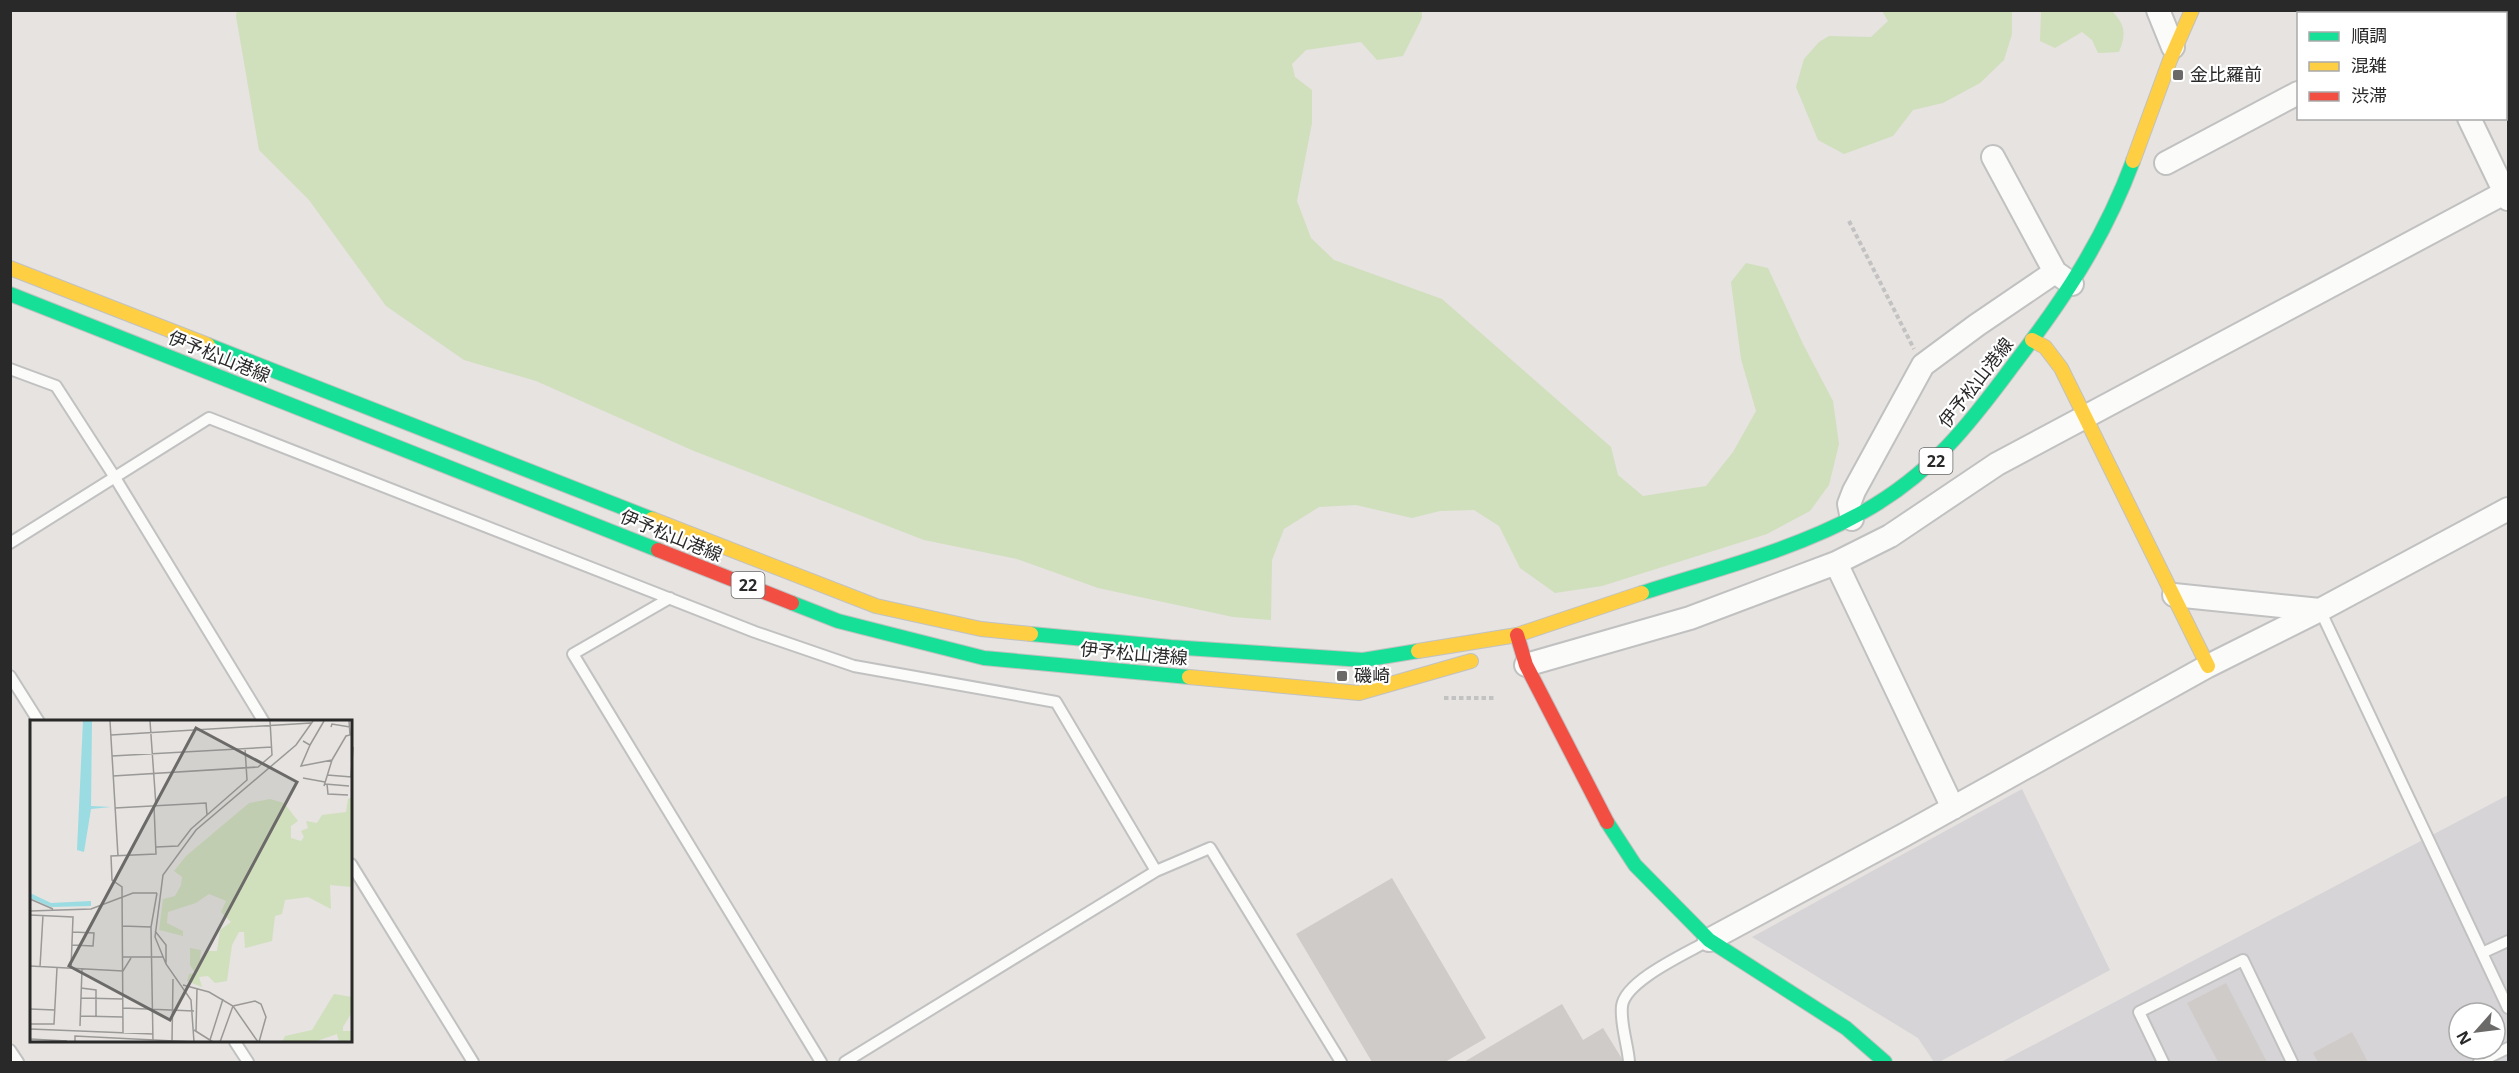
<svg xmlns="http://www.w3.org/2000/svg" width="2519" height="1073" viewBox="0 0 2519 1073" font-family="'Open Sans','Noto Sans JP',sans-serif">
	<style>
		.industrial { fill: #d6d4d7; fill-rule: evenodd }
		.green { fill: #d0dfbc }
		.building { fill: #cecbc9 }
		.lines { fill: none; stroke-linecap: round; stroke-linejoin: round }
		.lane-casing { stroke: #c1c1c1; stroke-width: 14 }
		.street-casing { stroke: #c1c1c1; stroke-width: 26 }
		.fast-casing { stroke: #c1c1c1; stroke-width: 16 }
		.slow-casing { stroke: #c1c1c1; stroke-width: 16 }
		.jam-casing { stroke: #c1c1c1; stroke-width: 16 }
		.path { stroke: #c3c2c2; stroke-width: 4; stroke-dasharray: 4.5 3; stroke-linecap: butt }
		.lane { stroke: #fbfbfa; stroke-width: 10 }
		.street { stroke: #fbfbfa; stroke-width: 22 }
		.fast { stroke: #16e098; stroke-width: 14 }
		.slow { stroke: #ffcf43; stroke-width: 14 }
		.jam { stroke: #f24e42; stroke-width: 14 }
		.poi-dot { fill: #6b6a69; stroke: #fff; stroke-width: 2 }
		.labels { text-anchor: middle; stroke-width: 4.5; stroke-linejoin: round; paint-order: stroke }
		.shield { fill: #fff; stroke: #696969; stroke-width: 1.5 }
		.shield-label { font-size: 16px; font-weight: bold; fill: #292929 }
		.poi-label { font-size: 18px; fill: #292929; stroke: #fff; text-anchor: start }
		.street-label { font-size: 18px; fill: #292929; stroke: #fff }
		.inset-road { fill: none; stroke: #9a9997; stroke-width: 1.5 }
		.view { fill: #6b6a69; fill-opacity: 0.15; stroke: #6b6a69; stroke-width: 3 }
		.inset-edge { fill: none; stroke: #292929; stroke-width: 3 }
	</style>
	<rect width="100%" height="100%" fill="#e6e3e0"/>
	<!-- industrial -->
	<path class="industrial" d="M2022,789L2110,970L1939,1062H1934L1918,1038L1752,937Z
		M2508,795V1062H2001ZM2459,1013H2495V1049H2459Z"/>
	<!-- green -->
	<path class="green" d="M237,10L1422,11V18L1403,56L1377,60L1361,42L1306,50L1292,64L1295,77L1312,90V123L1297,201L1311,238L1334,260L1442,299L1611,447L1618,475L1643,496L1706,486L1733,452L1756,411L1741,359L1731,282L1746,263L1768,268L1803,344L1833,401L1839,444L1829,485L1810,511L1767,534L1602,586L1555,593L1520,568L1499,526L1474,510L1440,511L1412,518L1356,505L1319,507L1284,529L1272,560L1271,620L1233,617L1098,588L1017,559L924,540L694,451L536,381L464,360L386,306L309,200L259,150L236,16Z
		M1882,11H2012V34L2004,60L1980,83L1943,103L1913,110L1893,136L1844,154L1818,140L1796,87L1804,59L1819,42L1829,36L1871,37L1888,21Z
		M2041,11H2112C2126,26 2126,34 2119,52L2098,53L2092,40L2082,32L2055,48L2040,41Z"/>
	<!-- building -->
	<path class="building" d="M1392,878L1486,1038L1445,1062H1372L1296,934Z
		M2226,983L2267,1062H2218L2187,1003Z
		M1562,1004L1583,1040L1603,1028L1624,1062H1464Z
		M2352,1032L2368,1062H2318L2313,1053Z"/>
	<g class="lines">
		<defs>
			<path id="lane" d="M10,369L56,386L114,476L264,722
				M10,543L209,418L755,632L854,666L1056,702L1156,871
				M670,598L573,654L821,1062
				M2320,610L2508,1008
				M10,676L39,722
				M351,864L473,1062
				M2482,953L2508,941
				M235,1042L248,1062
				M10,1050L18,1062
				M845,1062L1156,871L1210,848L1341,1062
				M1629,1062C1628,1045 1620,1024 1622,1006C1625,981 1685,954 1706,942
				M2163,1062L2139,1012L2243,960L2292,1062
				M2479,1062L2508,1048"/>
			<path id="street" d="M2158,10L2173,47
				M2417,10L2418,14
				M2450,14L2456,10
				M2469,118L2508,199
				M1993,157L2055,272
				M2166,163L2298,93
				M1852,519L1849,504L1854,491L1923,365L1977,325L2055,272L2072,284
				M1836,563L1953,808
				M2174,595L2320,610
				M1526,665L1690,618L1836,563L1890,536L1997,464L2508,191
				M1709,940L1904,835L2208,666L2320,610L2508,509"/>
			<path id="fast" d="M10,294L658,550
				M208,345L652,519
				M1642,593C1716,569 1795,550 1863,512C1931,474 1969,425 2014,364C2064,299 2104,239 2133,161
				M792,603L838,621L984,658L1189,677
				M1031,634L1171,647L1363,660L1418,651
				M1607,822L1635,865L1709,940L1846,1028L1885,1062"/>
			<path id="slow" d="M2133,161L2170,60L2192,10
				M10,268L208,345
				M2032,340L2045,347L2061,368L2208,666
				M652,519L876,606L981,629L1031,634
				M1418,651L1517,635L1642,593
				M1189,677L1359,693L1471,661"/>
			<path id="jam" d="M658,550L792,603
				M1517,635L1526,665L1607,822"/>
		</defs>
		<!-- lane casing -->
		<use href="#lane" class="lane-casing"/>
		<!-- street casing -->
		<use href="#street" class="street-casing"/>
		<!-- fast casing -->
		<use href="#fast" class="fast-casing"/>
		<!-- slow casing -->
		<use href="#slow" class="slow-casing"/>
		<!-- jam casing -->
		<use href="#jam" class="jam-casing"/>
		<!-- path -->
		<path class="path" d="M1849,221L1914,349
			M1444,698H1494"/>
		<!-- lane -->
		<use href="#lane" class="lane"/>
		<!-- street -->
		<use href="#street" class="street"/>
		<!-- fast -->
		<use href="#fast" class="fast"/>
		<!-- slow -->
		<use href="#slow" class="slow"/>
		<!-- jam -->
		<use href="#jam" class="jam"/>
	</g>
	<!-- markers -->
	<g class="poi-dot">
		<rect x="2172" y="69" width="12" height="12" rx="3"/>
		<rect x="1336" y="670" width="12" height="12" rx="3"/>
	</g>
	<g class="labels">
		<!-- shield labels -->
		<g class="shield">
			<rect x="1919.5" y="448" width="33" height="26" rx="4.5"/>
			<rect x="731.5" y="572" width="33" height="26" rx="4.5"/>
		</g>
		<g class="shield-label">
			<text x="1936" y="467">22</text>
			<text x="748" y="591">22</text>
		</g>
		<!-- poi labels -->
		<g class="poi-label">
			<text x="2190" y="81">金比羅前</text>
			<text x="1354" y="682">磯崎</text>
		</g>
		<!-- street labels -->
		<g class="street-label">
			<text transform="translate(219 357) rotate(22)" y="6">伊予松山港線</text>
			<text transform="translate(1976 383) rotate(-52)" y="6">伊予松山港線</text>
			<text transform="translate(671 536) rotate(22)" y="6">伊予松山港線</text>
			<text transform="translate(1134 654) rotate(5)" y="6">伊予松山港線</text>
		</g>
	</g>
	<!-- overview -->
	<g transform="translate(30 720)">
		<rect width="322" height="322" fill="#e6e3e0"/>
		<path d="M322,77V167L300,165L301,189L278,177L255,180L252,194L245,196L242,221L215,228L214,212H209L202,225L197,261L185,263L178,256L169,257L172,267L157,261L159,254L165,253L160,245V228L171,230L170,239L178,231H187L190,210L201,202L191,192L196,181L179,174L166,183L138,192L137,203L153,211V216L129,210L133,179L145,176L151,165L152,157L144,151L156,136L219,83L240,79L254,83L268,101L261,106V118L271,121L274,117L271,111L278,108L276,101L287,103L292,95L316,92L318,79ZM304,274L322,277V292L313,307V311H322V320L309,322L307,314L284,322H252L255,316L282,310Z" fill="#d0dfbc"/>
		<path d="M53,1H62L61,86L81,87L61,89L54,132L47,130ZM0,173L21,183L61,181V186L21,187L0,178Z" fill="#9adce2"/>
		<path class="inset-road" d="M80,1L88,136M120,1L126,86M301,7L302,4L320,7M81,15L281,3M273,21L280,25L271,46L302,40L316,16L320,15L319,1M280,25L294,1M82,36L242,27M297,55L322,57M83,56L228,47L242,35L240,1M321,57L323,27M273,58L295,62M295,64L319,66M297,64L298,74L318,75M294,66L302,40M85,88L176,83L177,95M126,127L148,126L161,109L217,60L215,28M0,179L23,189M0,191L61,189L103,173H127M0,195L43,197L41,248M92,206L121,207M125,211L136,225V244M42,225L63,226L64,213L43,212M93,237H133M0,246L93,251L101,238M10,247L13,195M153,265L179,272L203,286L228,322M51,268L66,270V296M51,278L93,279M203,286L225,281L231,284L236,297L229,322M93,288L164,291M0,289L25,290M50,296L93,297M0,304H24L27,248M50,306L52,249M0,309L123,314M164,310L183,322M166,311L167,268M93,313L92,167L82,160L81,136L126,134L124,86M0,319L37,321M180,320L193,279M45,322V316L164,322M123,322L121,207L127,173M142,322L143,259M164,322L161,280L136,244L125,217L133,155L166,110L266,25L283,1M190,322L203,286"/>
		<path class="view" d="M166,8L267,62L140,300L39,246Z"/>
		<rect width="322" height="322" class="inset-edge"/>
	</g>
	<!-- border -->
	<rect width="2519" height="1073" fill="none" stroke="#292929" stroke-width="24"/>
	<!-- legend -->
	<rect x="2297" y="12" width="210" height="108" fill="#ffffff" stroke="#a9a9a9" stroke-width="1.5"/>
	<rect x="2309" y="32" width="30" height="9" fill="#16e098" stroke="#a9a9a9" stroke-width="1.5"/>
	<text x="2351" y="42" font-size="18" fill="#292929">順調</text>
	<rect x="2309" y="62" width="30" height="9" fill="#ffcf43" stroke="#a9a9a9" stroke-width="1.5"/>
	<text x="2351" y="72" font-size="18" fill="#292929">混雑</text>
	<rect x="2309" y="92" width="30" height="9" fill="#f24e42" stroke="#a9a9a9" stroke-width="1.5"/>
	<text x="2351" y="102" font-size="18" fill="#292929">渋滞</text>
	<!-- north arrow -->
	<g transform="translate(2477 1031) rotate(242)"><circle r="28" fill="#ffffff" stroke="#a9a9a9" stroke-width="1.5"/>
	<path d="M0-4.5L10 22L0 15L-10 22Z" fill="#6b6a69"/>
	<text y="-9" font-size="16" font-weight="bold" text-anchor="middle" fill="#292929">N</text>
	</g>
</svg>
